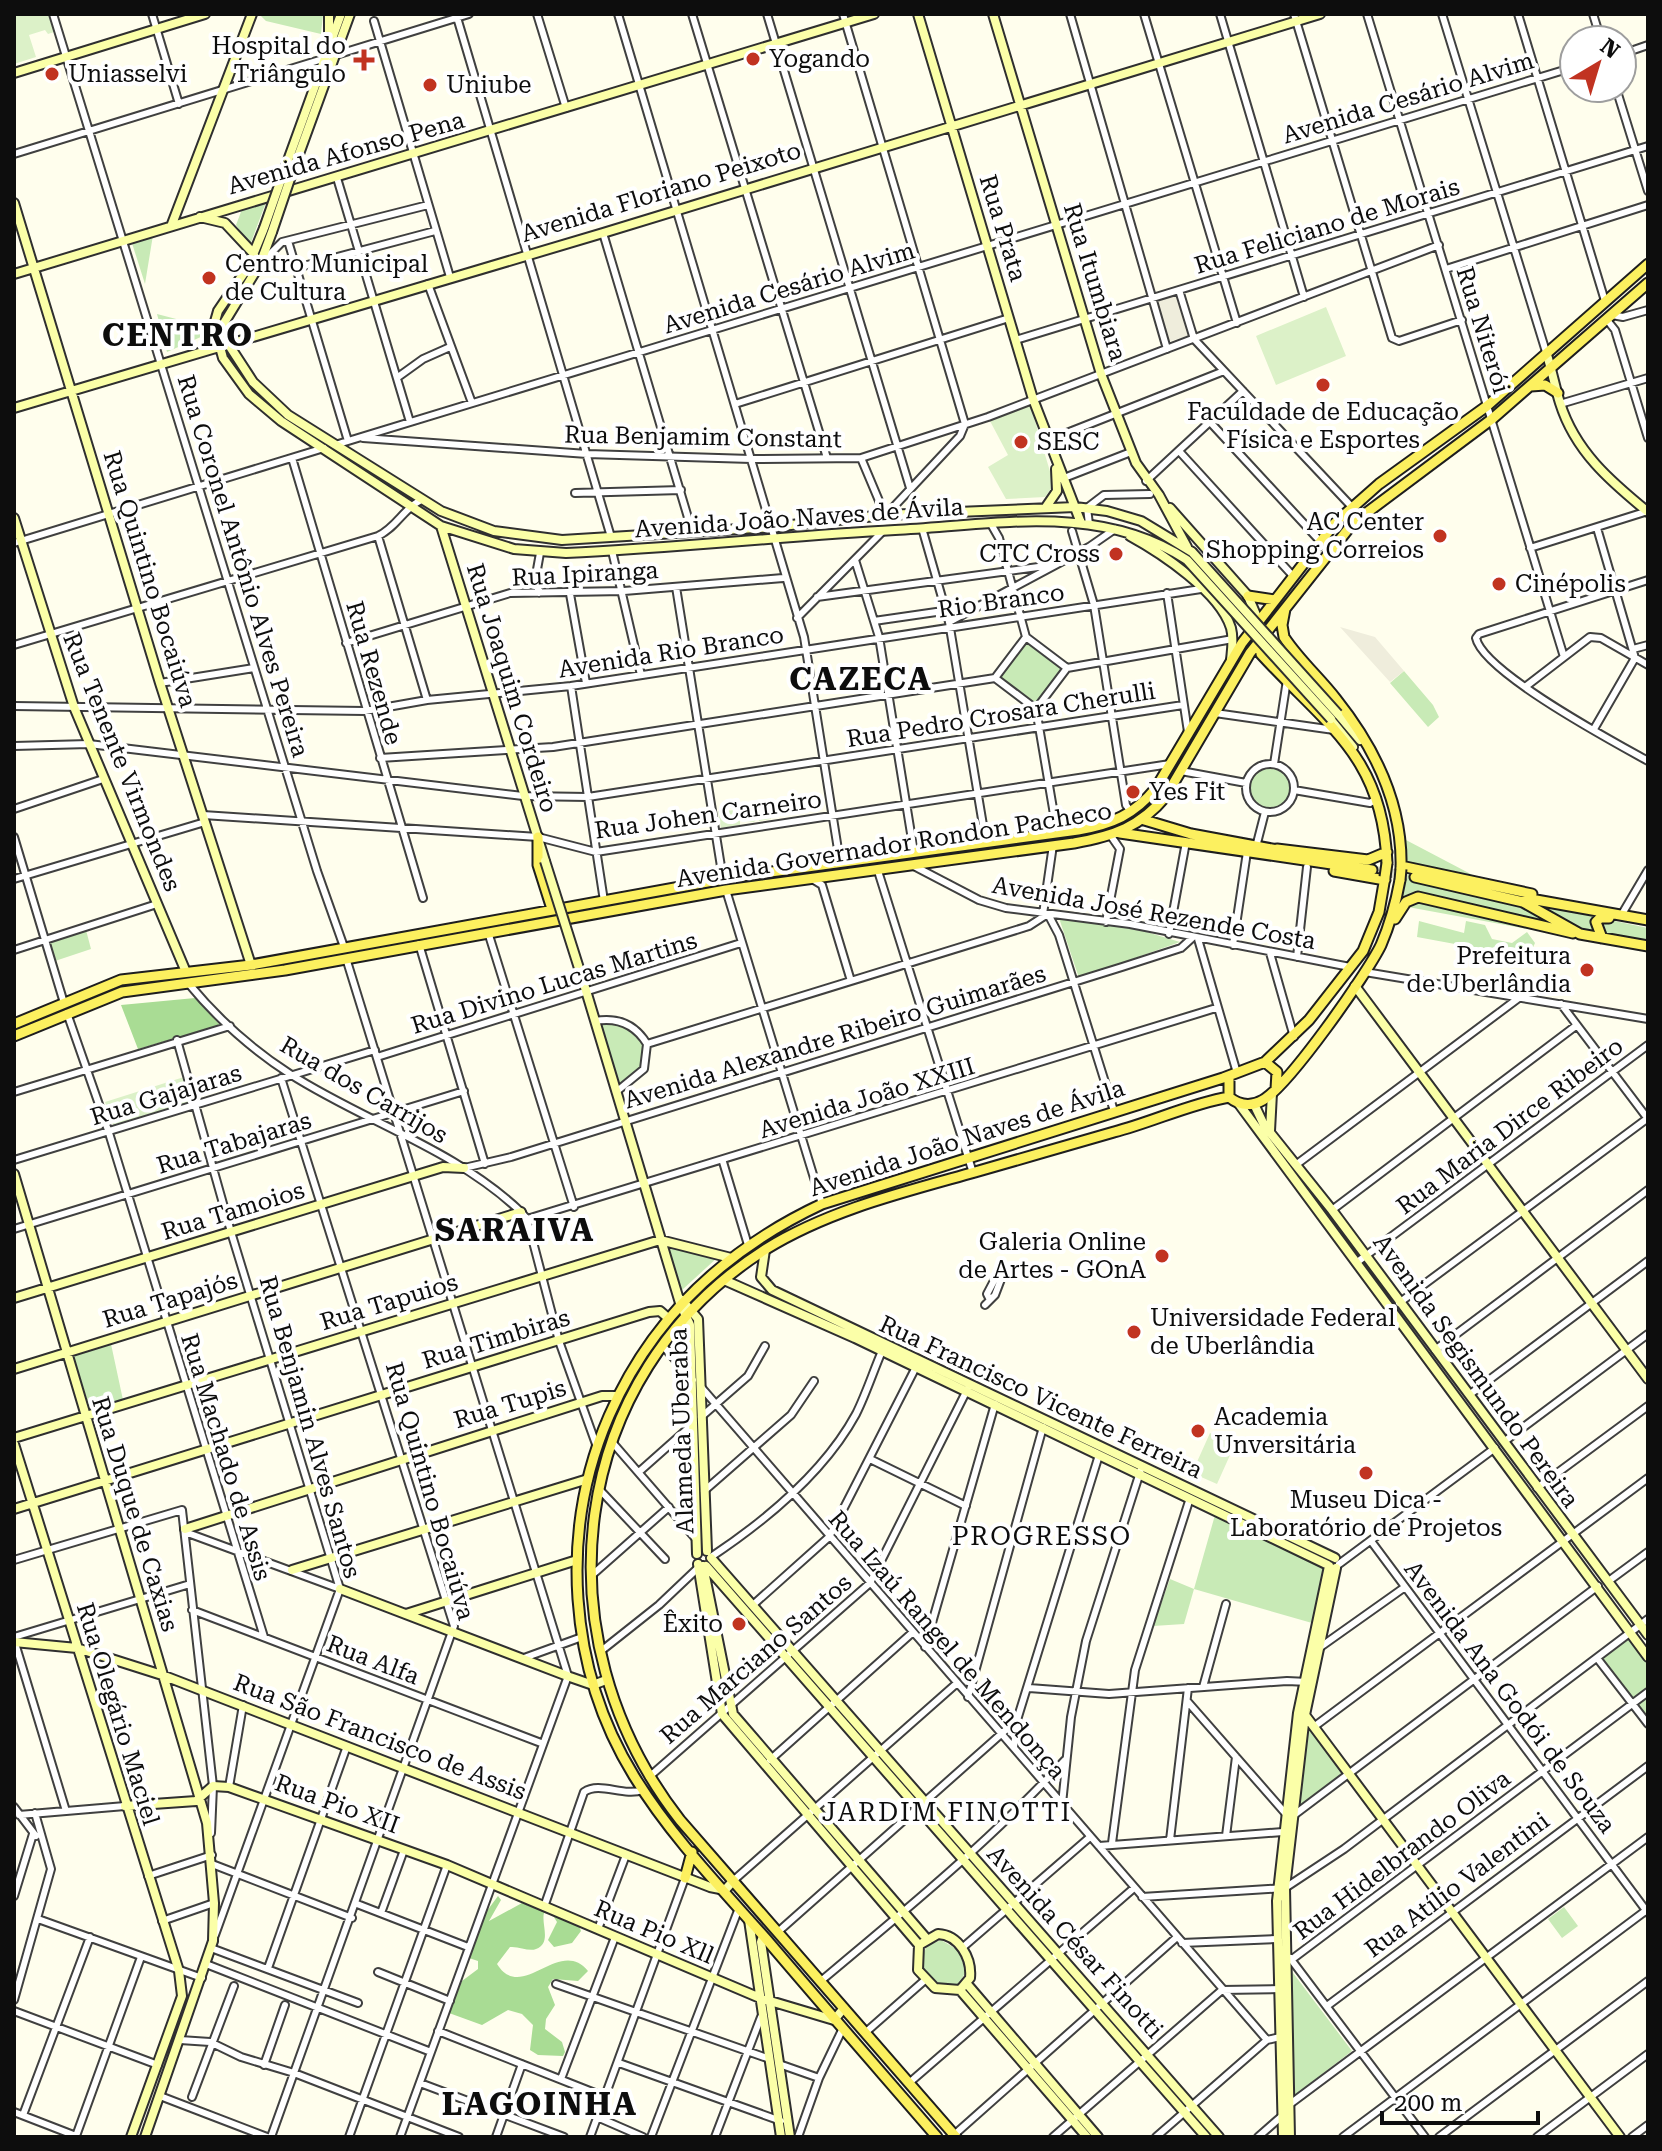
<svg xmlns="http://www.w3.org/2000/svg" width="1662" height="2151" font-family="'Roboto Serif',serif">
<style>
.green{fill:#c8eab6}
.forest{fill:#a9dc94}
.pitch{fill:#dcf1c8}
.plaza{fill:#efeddc}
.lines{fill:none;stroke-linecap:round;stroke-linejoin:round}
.primary-tunnel{stroke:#dbdacb;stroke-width:9;stroke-dasharray:9 4.5;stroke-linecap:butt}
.street-casing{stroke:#404040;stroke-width:10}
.secondary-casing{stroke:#2f2f2f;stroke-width:12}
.primary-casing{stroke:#1e1e1e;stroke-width:13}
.street{stroke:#fff;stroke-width:6}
.secondary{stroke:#fbffa8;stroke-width:8}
.primary{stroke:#fcf05f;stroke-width:9}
.secondary-bridge-casing{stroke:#2f2f2f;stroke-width:12;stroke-linecap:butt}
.primary-bridge-casing{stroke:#1e1e1e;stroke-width:13;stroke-linecap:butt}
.secondary-bridge{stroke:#fbffa8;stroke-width:8}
.primary-bridge{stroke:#fcf05f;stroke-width:9}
.poi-dot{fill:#c13321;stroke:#fff;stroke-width:3}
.labels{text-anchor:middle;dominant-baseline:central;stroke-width:8;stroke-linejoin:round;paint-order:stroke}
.poi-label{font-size:24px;fill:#0d0d0d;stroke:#fff;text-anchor:start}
.street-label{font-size:24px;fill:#0d0d0d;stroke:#fff}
.neighbourhood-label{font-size:26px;letter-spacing:2px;fill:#0d0d0d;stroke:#fff}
.district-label{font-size:32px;font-weight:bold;letter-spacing:2px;fill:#0d0d0d;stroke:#fff}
</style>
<rect width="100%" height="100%" fill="#fffeed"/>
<path class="green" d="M259,14h64l-2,20 -55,-13z
M268,197l-18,48 -14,-20 8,-21z
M153,235l-8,49 -14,-44z
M157,314l46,12v10l-36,16z
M1027,641l37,27 -28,38 -37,-28z
M1404,671l29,34 6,12 -11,10 -38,-44z
M1250 787a21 21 0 1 1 42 0a21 21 0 1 1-42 0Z
M1406,840l118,62 124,26v23l-251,-46z
M1059,918l71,9 50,15 -101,36z
M1419,921l45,12 2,-12 19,4 7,14 20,4 15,-11 8,11 -6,13 3,5 -6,5 -9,-2 -8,-10 -92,-17z
M86,930l5,19 -36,12 -6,-20z
M616,1020l15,8 14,15v24l-27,21 -19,-63z
M668,1247l50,10 -36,33z
M111,1344l12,56 -33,9 -17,-54z
M1215,1515l109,52 -12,56 -118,-34 -10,35 -31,2 17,-47 24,10z
M1632,1634l16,21v66l-49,-65z
M1306,1714l42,58 -54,43z
M1564,1907l14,19 -16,12 -14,-19z
M941,1940l17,10 8,21 -7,13c-20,7 -32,-4 -39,-23l7,-15z
M1290,1969l62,82 -57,44z"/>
<path class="forest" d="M195,998l25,27 -82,24 -17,-44z
M498,1896l3,4 -12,21 33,-18 57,23 2,5 -9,12 -18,4 -6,-7 9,-18 -5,-8 -8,-1c-3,11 8,30 -8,36 -7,3 -17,-3 -26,-2l-13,17c25,40 62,-28 91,7l-10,10 -25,-2 -5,8 7,18 -9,14 -1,10 17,13 3,10 -2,4 -25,-1 -8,-5 3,-25 -11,-11 -14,-4 -26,15 -33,-12 13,-32 16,-12v-8l-9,-3 12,-39z"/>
<path class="pitch" d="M14,14h34l6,18 -6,2 -3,-4 -16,5 7,22 -22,7z
M1326,307l20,49 -70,29 -20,-49z
M1030,404l24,81 -9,12 -39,2 -18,-32 20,-12 -18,-34z
M769,803l2,16 -12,2 -1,-4 -4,5 -14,-2v5l-19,3 -3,-17 20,-1 2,-4 12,-2 5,4v-3z
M184,1077l8,26 -78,24 -9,-25z
M1210,1433l25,11 -18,40 -25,-11z"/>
<path class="plaza" d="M1177,295l14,40 -24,7 -11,-43z
M1340,627l35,10 29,34 -14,11z"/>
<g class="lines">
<path class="primary-tunnel" d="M1372,870l43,7"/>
<defs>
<path id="street" d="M53,14l264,857 27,76
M152,14l27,90
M456,14l155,523
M537,14l29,94
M618,14l186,623 36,225
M692,14l135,444
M767,14l143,474
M843,14l122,410 -5,12 -73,78
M1070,14l97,335
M1144,14l93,309
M1220,14l84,283
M1294,14l98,324 7,3 63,-21
M1367,14l197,643
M1442,14l105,341
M1518,14l87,287
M1593,14l8,26
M374,21l76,256
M1622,54l26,-9
M1616,88l32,103
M14,154l455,-140
M337,178l73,244
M603,233l89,298
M288,241l60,200
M265,259l17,-17 146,-37
M296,268l139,-37
M1446,269l202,-64
M428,284l44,119
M1179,290l15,49 157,167
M1612,315l11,2 25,-7
M1607,320l8,10 33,108
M1016,340l632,-194
M398,377l25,-18 27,-12
M735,404l274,-86
M1560,404l88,-26
M1210,422l110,119
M363,438l224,16 164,5 110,-1 127,-41 451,-172
M1049,440l175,-69
M335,445l1239,-378
M1179,451l114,125
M292,458l131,440
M861,458l24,57
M1064,478l67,-26
M1146,481l97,-90
M575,493l106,-3
M991,524l8,14 27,99
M1089,524l-2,-16 17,-13 46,-1
M922,528l27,94 37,221
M1597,528l38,130
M1072,531l22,74 32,200 5,7
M378,536l49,164
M14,543l310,-95
M1530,548l118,-37
M612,551l29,124
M855,560l24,77 35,215
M1648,580l-169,54 -3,4c7,34 138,104 172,123
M676,587l47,292
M539,593l-3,-18 4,-22
M1167,593l21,139
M570,594l16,89
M817,597l236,-32
M797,618l86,-87
M874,621l83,-12 12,2
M949,622l140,-75 26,-18
M1026,637l41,31 -31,41 -41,-31z
M346,643l164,-50 114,-2 159,-13
M14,645l364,-109c19,-9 25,-27 43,-36
M1633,649l15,-4
M1067,668l166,-29
M160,683l94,-15
M571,686l33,215
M1525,687l65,-50 11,1 47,27
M14,706l351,5 62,-11 144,-14 630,-97
M1036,709l21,123
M1215,713l119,17
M1594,729l41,-71
M14,746l75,-2 434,52 65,1 595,-92
M380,758l173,-11 442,-69
M1246 788a24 24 0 1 1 48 0a24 24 0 1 1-48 0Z
M1274,764l13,-84
M1181,771l65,12
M1294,790l76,13 6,-4
M14,809l89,-30
M203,815l335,22 58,15 574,-88
M14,837l50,166
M1256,847l9,-35
M912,865l67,35 27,8 124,16 220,43
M878,871l95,302
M14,879l191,-57
M812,879l10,6 29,96
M726,890l96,314
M1043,914l10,-69
M1622,914l26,-44
M1049,916l10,19 55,176
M1106,922l14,-73 -9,-13
M488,932l86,275
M1169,934l17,-92
M1198,939l39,134
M419,944l66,220
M1233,945l14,-93
M14,950l143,-46
M1270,953l24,84
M1297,957l10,-90
M346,958l222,718 -168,461
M1365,972l283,47
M189,984c28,34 64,66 101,90 75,48 165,75 231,138l6,7 32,122 38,106
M1561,1004l87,115
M67,1013l42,120 155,504
M595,1021c23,-4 40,3 52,23l-3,25 -28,23
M177,1040l54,192 109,357 -125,346
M647,1044l382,-118 17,-11
M377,1057l364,-114
M14,1092l216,-66
M14,1160l361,-110
M723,1162l25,83
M1297,1164l223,-167
M464,1168l47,-11 611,-190 59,-19 11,-10
M1332,1210l245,-185
M527,1219l689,-211
M14,1229l450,-138
M1356,1263l292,-218
M1399,1303l249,-185
M985,1305l10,-10 8,-21 -6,1 -10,19 2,4
M663,1346l30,34
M1435,1350l213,-160
M701,1387l566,653
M1469,1395l179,-134
M701,1417l47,-41 17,-30
M1505,1441l143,-107
M612,1442l84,97
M870,1459l96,47
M640,1471l53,-47
M1537,1488l111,-82
M599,1489l66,70
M704,1491l87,-76 23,-34
M677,1515l18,-17
M185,1532l155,57
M1371,1541l277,372
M711,1557c54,-36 114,-86 145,-143 10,-20 17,-42 26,-63
M14,1560l168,-50 31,276 -2,47
M1339,1564l156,-116
M591,1576l78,-69
M1610,1580l38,-28
M754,1604l75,-67 87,-170
M192,1610l349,133
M14,1637l176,-53
M15,1643l51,168
M925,1647l70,-243
M1319,1648l86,-61
M601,1651l58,-46 39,-37
M524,1658l58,-21
M1597,1658l51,66
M1203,1687l23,-83
M1029,1688l80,6 178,-13 21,1
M968,1697l75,-270
M1187,1701l99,113 8,1 304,-229
M1315,1726l333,-248
M1014,1747l3,-27 82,-265
M770,1760l143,-128
M649,1777l221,-194 98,-195
M229,1787l14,-82
M1062,1804l9,-87 15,-76 56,-175
M14,1807l22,29
M19,1815l106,-9
M1226,1836l10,-79
M1170,1840l18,-152
M1112,1843l23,-173 55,-172
M1099,1846l184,-14
M212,1864l140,54
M148,1876l64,-21
M734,1880l222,-196
M14,1896l19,-62
M1142,1897l143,-9 59,-39 304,-230
M357,1904l111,43
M544,1907l40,-115c16,-11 39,5 59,-2
M381,1913l23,-63
M38,1919l164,59
M162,1921l52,-18
M598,1929l28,-74
M779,1931l238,-211
M1182,1943l95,-4
M211,1948l147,55
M962,1948l128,-111
M1290,1958l135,179
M1291,1960l357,-268
M206,1964l225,88
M268,1968l79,-222
M378,1972l72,29
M822,1980c83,-69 169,-140 243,-220
M556,1984l211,74
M14,2000l37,-131 -16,-56
M1327,2006l321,-240
M14,2011l144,54
M438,2031l167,66
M866,2032l59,-52
M180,2040l30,2 31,15 53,16 165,64
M619,2063l162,58
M779,2064l40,14
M264,2065l21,-60
M561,2079l54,-142
M420,2083l144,54
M909,2083l225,-195
M160,2096l107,41
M192,2097l42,-111
M1290,2104l358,-267
M14,2112l62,24
M23,2115l67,-178
M597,2117l46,20
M954,2135l223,-198
M76,2136l65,-179
M271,2137l183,-511 -173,-548
M349,2137l98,-272
M496,2137l26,-73
M590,2137l95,-259
M651,2137l88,-229
M715,2137l46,-120
M798,2137l21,-59 24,-50
M1053,2137l169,-147 60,-1
M1156,2137l111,-97 13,-3
M1258,2137l24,-21
M1343,2137l305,-228
M1439,2137l209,-156
M1537,2137l111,-83
M1632,2137l16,-12"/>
<path id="secondary" d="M918,14l115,385 48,124
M993,14l108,360 35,89 23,32 28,52
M329,37v-23
M14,73l191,-59
M283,174l58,-160
M291,176l59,-162
M14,203l146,480 91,282
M200,217l25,6 29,31
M172,224l80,-210
M264,228l-16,39 -30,44 -4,14 9,33 26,36 32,27 160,105 73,23 52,4c110,-5 220,-17 329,-23 97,-5 206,-28 292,30
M272,232l-12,32 -36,59 3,19 26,40 35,33 153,96 53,20 68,9 210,-13 113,-12 190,-8 32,4 34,10 51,31
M14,274l860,-260
M1547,355c5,16 8,32 13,48 15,48 50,78 88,109
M14,408l589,-175 717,-219
M1046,507l11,-16 -1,-22
M1170,508l78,88 11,26
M14,518l60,189 112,265
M441,526l104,335
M1130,536c31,17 90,56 101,92 3,11 1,21 0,32
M1338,714l22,26
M1331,720l22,27
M584,984l96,319 10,22 7,229
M1355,986l293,393
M1239,1104l409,553
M1254,1104l10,21 68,85 316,425
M1270,1131l2,-38
M14,1174l193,649 7,80 -1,38 -68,196
M765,1250l-4,27 11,13 563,268
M724,1280l131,58 473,227
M14,1298l429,-131 21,1
M682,1300l16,19 9,232
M14,1369l507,-157
M14,1438l646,-198 71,18
M14,1444l165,527 3,25 -51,141
M14,1509l635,-197 11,-1 8,7
M185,1529l417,-133h16
M711,1558l508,579
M698,1564l24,150 197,231
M703,1566l30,148 193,224
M706,1566l500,571
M292,1570l296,-91
M340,1589l230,88 23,8 13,-5
M406,1614l171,-54
M14,1642l63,6 85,27 548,212 15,3 9,-10
M1305,1715l315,422
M125,1806l71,-5 17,-15 16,1 218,78 313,133 74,22 10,-12
M749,1920l32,217
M938,1934c21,1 34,24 32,44l-10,12 -25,-2 -17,-18 1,-25z
M763,1936l-2,6 29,195
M967,1984l131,153
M960,1990l127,147
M1283,2137l-6,-236 21,-188 31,-147
M1290,2137l-5,-249 20,-173 31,-147"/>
<path id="primary" d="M1531,386l14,-1 13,8
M1248,596l27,4
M1285,609l-3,16 2,12c15,23 36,41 52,62 39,49 67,106 65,170
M1260,641l1,13c66,72 122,102 126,209
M1141,819l50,15 92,17
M1120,833l252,37
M538,837v28l14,44
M1277,849l91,11 19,-8
M1401,866l131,28
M1334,871l51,9
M1415,877l108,25 57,32 68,12
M1525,898l123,22
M1395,919l11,-17 12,-5 155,36
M1602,938l-6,-16 4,-4h9
M14,1024l107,-44 130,-15 484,-88 343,-47c34,-6 56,-15 78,-42l86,-145 93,-120 44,-39 108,-78 161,-142
M14,1036l108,-44 163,-22 441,-80 348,-47c40,-7 66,-16 92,-47l84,-143 103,-130 139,-104 156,-136
M1265,1062l12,10 -1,17
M1229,1076v21c11,9 22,10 34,3 26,-15 104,-126 118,-155 9,-21 15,-43 19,-65
M685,1878l7,-26
M937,2137c-57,-66 -114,-131 -170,-197 -46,-52 -97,-105 -133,-164 -66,-107 -75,-245 -25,-360 43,-99 117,-167 213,-212l401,-126 42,-16 44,-42 54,-69 16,-39 6,-35
M956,2137l-276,-317c-142,-182 -114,-444 86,-571 63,-39 138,-57 209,-77 46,-13 93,-27 139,-40 39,-10 75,-28 115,-35"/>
</defs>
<use href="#street" class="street-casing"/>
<use href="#secondary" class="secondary-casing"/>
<use href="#primary" class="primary-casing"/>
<use href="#street" class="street"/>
<use href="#secondary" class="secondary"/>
<use href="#primary" class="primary"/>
<defs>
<path id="secondary-bridge" d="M264,228l19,-54
M272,232l19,-56
M1192,552l146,162
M1187,560l144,159
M545,861l39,123"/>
<path id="primary-bridge" d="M1385,877l2,-14
M1400,880l1,-11"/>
</defs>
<use href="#secondary-bridge" class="secondary-bridge-casing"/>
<use href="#primary-bridge" class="primary-bridge-casing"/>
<use href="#secondary-bridge" class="secondary-bridge"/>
<use href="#primary-bridge" class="primary-bridge"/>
</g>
<g class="poi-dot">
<circle cx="753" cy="59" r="8"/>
<path d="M360 48h8v8h8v8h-8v8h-8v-8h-8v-8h8z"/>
<circle cx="52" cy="74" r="8"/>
<circle cx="430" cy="85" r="8"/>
<circle cx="209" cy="278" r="8"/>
<circle cx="1323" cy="385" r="8"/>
<circle cx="1021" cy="442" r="8"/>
<circle cx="1440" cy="536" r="8"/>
<circle cx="1116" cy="554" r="8"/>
<circle cx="1499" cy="584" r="8"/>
<circle cx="1133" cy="792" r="8"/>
<circle cx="1587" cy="970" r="8"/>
<circle cx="1162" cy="1256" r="8"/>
<circle cx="1134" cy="1332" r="8"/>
<circle cx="1198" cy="1431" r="8"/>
<circle cx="1366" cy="1473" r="8"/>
<circle cx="739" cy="1624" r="8"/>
</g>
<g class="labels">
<g class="poi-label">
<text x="346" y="46" text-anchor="end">Hospital do<tspan x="346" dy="28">Triângulo</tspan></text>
<text x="769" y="59">Yogando</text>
<text x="68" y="74">Uniasselvi</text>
<text x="446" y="85">Uniube</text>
<text x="225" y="264">Centro Municipal<tspan x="225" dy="28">de Cultura</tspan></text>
<text x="1323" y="412" text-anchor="middle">Faculdade de Educação<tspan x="1323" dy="28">Física e Esportes</tspan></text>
<text x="1037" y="442">SESC</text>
<text x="1424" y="522" text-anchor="end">AC Center<tspan x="1424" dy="28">Shopping Correios</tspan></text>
<text x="1100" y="554" text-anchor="end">CTC Cross</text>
<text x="1515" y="584">Cinépolis</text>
<text x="1149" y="792">Yes Fit</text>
<text x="1571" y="956" text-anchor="end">Prefeitura<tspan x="1571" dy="28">de Uberlândia</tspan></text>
<text x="1146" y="1242" text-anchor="end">Galeria Online<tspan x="1146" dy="28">de Artes - GOnA</tspan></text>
<text x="1150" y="1318">Universidade Federal<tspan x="1150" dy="28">de Uberlândia</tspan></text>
<text x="1214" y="1417">Academia<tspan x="1214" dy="28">Unversitária</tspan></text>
<text x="1366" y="1500" text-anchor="middle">Museu Dica -<tspan x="1366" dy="28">Laboratório de Projetos</tspan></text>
<text x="723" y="1624" text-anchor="end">Êxito</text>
</g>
<g class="street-label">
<text transform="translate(1408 98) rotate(-17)">Avenida Cesário Alvim</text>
<text transform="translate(346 153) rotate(-16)">Avenida Afonso Pena</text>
<text transform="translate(661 192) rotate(-17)">Avenida Floriano Peixoto</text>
<text transform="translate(1327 226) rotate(-17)">Rua Feliciano de Morais</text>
<text transform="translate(1003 228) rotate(73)">Rua Prata</text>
<text transform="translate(1095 282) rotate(73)">Rua Itumbiara</text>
<text transform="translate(789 288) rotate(-17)">Avenida Cesário Alvim</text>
<text transform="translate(1483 330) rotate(73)">Rua Niterói</text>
<text transform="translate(703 437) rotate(1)">Rua Benjamim Constant</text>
<text transform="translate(799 518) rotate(-4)">Avenida João Naves de Ávila</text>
<text transform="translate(243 566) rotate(73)">Rua Coronel Antônio Alves Pereira</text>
<text transform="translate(585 574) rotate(-3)">Rua Ipiranga</text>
<text transform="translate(150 579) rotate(73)">Rua Quintino Bocaiúva</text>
<text transform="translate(1001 601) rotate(-8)">Rio Branco</text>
<text transform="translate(671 652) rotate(-9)">Avenida Rio Branco</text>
<text transform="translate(374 673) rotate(74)">Rua Rezende</text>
<text transform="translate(512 688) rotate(73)">Rua Joaquim Cordeiro</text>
<text transform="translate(1001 715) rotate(-9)">Rua Pedro Crosara Cherulli</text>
<text transform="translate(122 762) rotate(68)">Rua Tenente Virmondes</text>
<text transform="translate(708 815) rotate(-8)">Rua Johen Carneiro</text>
<text transform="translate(894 845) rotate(-9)">Avenida Governador Rondon Pacheco</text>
<text transform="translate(1154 913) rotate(10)">Avenida José Rezende Costa</text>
<text transform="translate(554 983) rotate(-17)">Rua Divino Lucas Martins</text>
<text transform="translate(835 1037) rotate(-17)">Avenida Alexandre Ribeiro Guimarães</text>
<text transform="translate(364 1090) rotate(30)">Rua dos Carrijos</text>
<text transform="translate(166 1095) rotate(-17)">Rua Gajajaras</text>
<text transform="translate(867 1098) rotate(-17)">Avenida João XXIII</text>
<text transform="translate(1510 1126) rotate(-37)">Rua Maria Dirce Ribeiro</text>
<text transform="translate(967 1138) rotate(-18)">Avenida João Naves de Ávila</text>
<text transform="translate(234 1143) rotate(-17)">Rua Tabajaras</text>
<text transform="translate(233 1211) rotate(-17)">Rua Tamoios</text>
<text transform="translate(170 1300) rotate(-17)">Rua Tapajós</text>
<text transform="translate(389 1302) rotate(-17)">Rua Tapuios</text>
<text transform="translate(496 1339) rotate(-17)">Rua Timbiras</text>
<text transform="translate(1476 1371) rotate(54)">Avenida Segismundo Pereira</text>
<text transform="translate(1041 1397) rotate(25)">Rua Francisco Vicente Ferreira</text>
<text transform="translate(510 1404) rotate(-17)">Rua Tupis</text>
<text transform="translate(310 1427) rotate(74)">Rua Benjamin Alves Santos</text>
<text transform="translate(682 1431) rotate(-92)">Alameda Uberaba</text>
<text transform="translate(226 1457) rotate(73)">Rua Machado de Assis</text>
<text transform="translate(430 1491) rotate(74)">Rua Quintino Bocaiúva</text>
<text transform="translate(135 1514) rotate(73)">Rua Duque de Caxias</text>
<text transform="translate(947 1645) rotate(49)">Rua Izaú Rangel de Mendonça</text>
<text transform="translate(756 1659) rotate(-41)">Rua Marciano Santos</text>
<text transform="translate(373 1660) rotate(21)">Rua Alfa</text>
<text transform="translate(1510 1697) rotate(53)">Avenida Ana Godói de Souza</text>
<text transform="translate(118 1714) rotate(73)">Rua Olegário Maciel</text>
<text transform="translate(380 1737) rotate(21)">Rua São Francisco de Assis</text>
<text transform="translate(337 1804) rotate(20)">Rua Pio XII</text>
<text transform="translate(1402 1855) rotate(-37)">Rua Hidelbrando Oliva</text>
<text transform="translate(1457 1885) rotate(-37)">Rua Atílio Valentini</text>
<text transform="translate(654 1932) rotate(23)">Rua Pio Xll</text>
<text transform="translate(1075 1942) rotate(48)">Avenida César Finotti</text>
</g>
<g class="neighbourhood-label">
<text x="1042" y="1536">PROGRESSO</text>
<text x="947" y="1812">JARDIM FINOTTI</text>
</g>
<g class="district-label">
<text x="178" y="335">CENTRO</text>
<text x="861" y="679">CAZECA</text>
<text x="515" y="1230">SARAIVA</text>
<text x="540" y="2104">LAGOINHA</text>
</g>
</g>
<rect width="1662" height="2151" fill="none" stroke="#0d0d0d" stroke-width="32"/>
<g transform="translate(1598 64) rotate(38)"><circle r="38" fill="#ffffff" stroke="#9e9e9e" stroke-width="2"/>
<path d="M0-6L14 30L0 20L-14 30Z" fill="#c13321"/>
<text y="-12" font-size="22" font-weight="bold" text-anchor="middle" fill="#0d0d0d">N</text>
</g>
<path d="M1382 2111v12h156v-12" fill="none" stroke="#0d0d0d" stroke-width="4"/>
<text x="1394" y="2111" font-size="24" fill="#0d0d0d" stroke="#ffffff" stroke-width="6" paint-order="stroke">200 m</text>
</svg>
